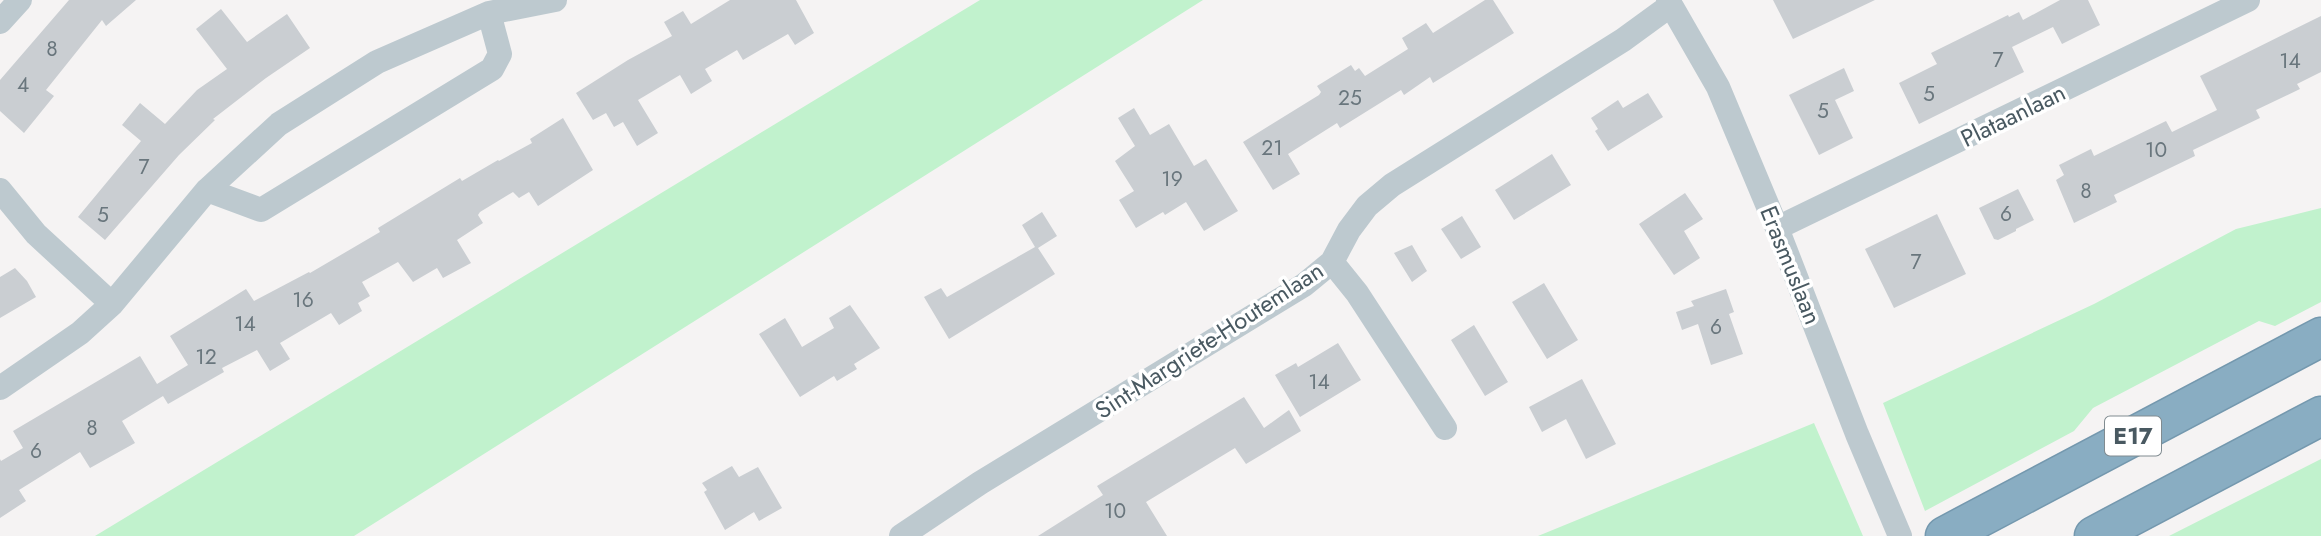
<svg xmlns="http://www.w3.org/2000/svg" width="2321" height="536" font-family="Jost,sans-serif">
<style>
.green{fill:#c1f2cd}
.building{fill:#caced2}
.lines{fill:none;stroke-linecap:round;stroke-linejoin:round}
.motorway-casing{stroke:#7498ae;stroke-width:41}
.minor{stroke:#bdc9cf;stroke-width:24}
.motorway{stroke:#89adc2;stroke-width:38}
.labels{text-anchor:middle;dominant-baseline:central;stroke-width:7;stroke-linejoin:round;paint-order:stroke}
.number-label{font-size:21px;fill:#69767d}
.shield{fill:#fff;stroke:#808b90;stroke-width:2}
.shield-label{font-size:23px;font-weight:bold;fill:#495961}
.street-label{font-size:24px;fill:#495961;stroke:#fff}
</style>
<rect width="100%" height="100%" fill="#f5f3f3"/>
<path class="green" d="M980,0h223l-849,536h-259z
M2321,208v94l-46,24 -16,-5 -166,87 -19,23 -149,80 -42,-108 211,-99 142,-75z
M1814,423l49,113h-325z
M2321,459v77h-152z"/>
<path class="building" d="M69,0h67l-30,26 -4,-6 -56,70 8,6 -30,37 -24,-22v-31z
M730,0h66l18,33 -19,12 -7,-11 -45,26 -6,-10 -32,19 7,12 -21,13 -11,-19 -42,25 20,33 -21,13 -14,-24 -9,5 -8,-14 -13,7 -17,-27 52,-33 44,-24 -8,-14 19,-11 8,13z
M1485,0h8l21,33 -81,50 -3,-6 -26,18 -3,-5 -61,38 -3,-5 -49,31 12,20 -27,16 -30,-48 76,-47 2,-3 -4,-6 34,-21 4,6 4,-3 6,8 43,-27 -6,-11 24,-15 7,10z
M1773,0h102l-82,39z
M2060,0h28l12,25 -38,19 -9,-17 -41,20 12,25 -105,52 -20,-41 38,-19 -6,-11 77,-38 1,2 10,-5 4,8z
M221,9l26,33 40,-28 23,34 -44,30 -53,41 2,1 -36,35 -74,85 -27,-23 63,-76 -19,-16 18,-22 25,21 32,-34 30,-21 -31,-40z
M2321,16v56l-24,12 3,5 -44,21 4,8 -67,32 2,6 -81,39 3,7 -43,21 -18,-43 8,-5 -5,-10 32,-16 3,7 72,-35 6,11 45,-22 -17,-34z
M1844,68l10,23 -19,9 18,38 -34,17 -30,-60z
M1648,93l15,24 -55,34 -13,-20 3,-2 -7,-11 27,-18 5,8z
M1134,108l16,27 19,-11 25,42 12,-7 32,52 -34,20 -18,-29 -21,13 -2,-3 -27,16 -17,-28 15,-9 -19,-30 20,-15 -17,-28z
M563,118l30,52 -55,36 -9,-14 -10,6 -6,-6 -33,20 -2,3 5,8 -26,17 14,23 -28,15 -6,-10 -24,14 -15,-20 -36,20 8,14 -12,7 4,8 -23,14 -8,-12 -51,30 10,16 -20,12 -13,-21 -35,18 2,4 -56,32 -5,-8 -41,25 13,22 -45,25 -10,-16 -61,38 7,11 -26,17v-59l1,2 22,-13 -10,-17 127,-75 17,28 31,-19 -18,-29 76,-47 8,12 55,-29 1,1 70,-41 -2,-4 82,-50 2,3 36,-21 1,1 33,-18 -2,-4z
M1552,154l19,31 -57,35 -19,-30z
M2018,189l16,31 -18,9v2l-18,9 -4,-1 -15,-31z
M1685,193l18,26 -19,12 16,27 -26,17 -35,-51z
M1042,212l15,24 -19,12 17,26 -106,65 -25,-42 17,-9 6,9 88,-50 -13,-22z
M1937,214l29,60 -72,34 -29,-59z
M1462,216l19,31 -20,12 -20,-30z
M1412,245l15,26 -15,11 -18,-29z
M15,268l12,13 9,16 -36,21v-41z
M1544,283l34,57 -31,19 -35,-57z
M1726,289l8,23 -5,2 14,40 -32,11 -13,-41 -16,6 -6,-18 18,-6 -3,-5z
M850,305l30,43 -26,16 3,5 -20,12 -3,-5 -34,21 -41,-63 26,-16 17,29 32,-19 -5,-10z
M1474,325l34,57 -23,14 -34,-56z
M1338,343l23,37 -61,37 -25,-42 21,-12 2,4z
M1582,379l34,65 -30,15 -20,-40 -24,13 -13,-25z
M1244,397l20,31 25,-18 12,21 -55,33 -11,-16 -89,54 21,34h-129l65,-41 -6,-9z
M732,466l7,11 19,-10 24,41 -23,13 -5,-9 -29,18 -21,-38 3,-2 -5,-7z"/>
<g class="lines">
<defs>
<path id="motorway" d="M1945,536l376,-199
M2094,536l227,-120"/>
</defs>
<use href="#motorway" class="motorway-casing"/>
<path class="minor" d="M1668,0l50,87 59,141 80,206 43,102
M0,22l20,-22
M0,190l36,44 76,70
M207,190l54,20 231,-141 8,-15 -11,-41
M1777,228l471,-228
M1332,262l25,31 88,135
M0,388l80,-55 32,-29 95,-114 72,-66 98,-62 112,-49 66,-13
M901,536l79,-53 324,-198 28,-23 17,-32 18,-24 25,-21 231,-145 48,-35"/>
<use href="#motorway" class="motorway"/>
</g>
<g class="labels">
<g class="number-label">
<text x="52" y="49">8</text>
<text x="1998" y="60">7</text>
<text x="2290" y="61">14</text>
<text x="23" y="85">4</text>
<text x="1929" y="94">5</text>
<text x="1350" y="98">25</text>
<text x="1823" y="111">5</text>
<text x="1272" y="148">21</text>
<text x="2156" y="150">10</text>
<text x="144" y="167">7</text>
<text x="1172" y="179">19</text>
<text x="2086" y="191">8</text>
<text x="2006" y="214">6</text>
<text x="103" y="215">5</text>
<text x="1916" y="262">7</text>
<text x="303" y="300">16</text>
<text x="245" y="324">14</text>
<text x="1716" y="327">6</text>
<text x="206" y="357">12</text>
<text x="1319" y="382">14</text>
<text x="92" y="428">8</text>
<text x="36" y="451">6</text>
<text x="1115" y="511">10</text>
</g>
<rect class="shield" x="2105" y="416.5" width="56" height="39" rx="5"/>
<g class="shield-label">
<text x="2133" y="436">E17</text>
</g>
<g class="street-label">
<text transform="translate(2013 115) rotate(-26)">Plataanlaan</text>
<text transform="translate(1791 265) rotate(68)">Erasmuslaan</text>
<text transform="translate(1209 340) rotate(-33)">Sint-Margriete-Houtemlaan</text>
</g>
</g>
</svg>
